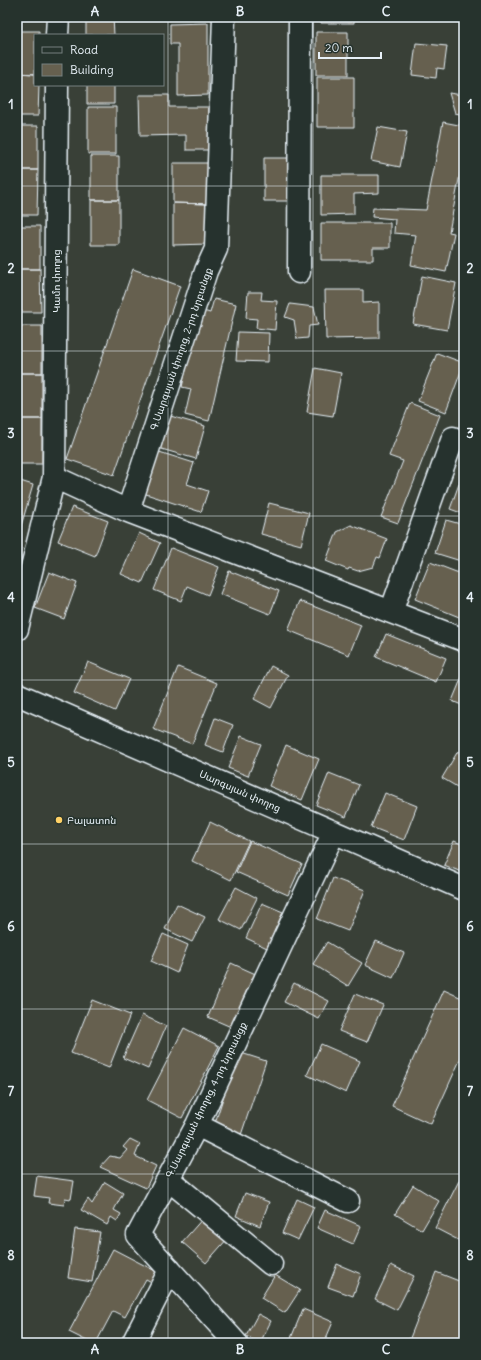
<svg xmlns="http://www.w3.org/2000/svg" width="481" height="1360" font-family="Delius,'Noto Sans Armenian',sans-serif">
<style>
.building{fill:#66604f;stroke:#e8f1f8}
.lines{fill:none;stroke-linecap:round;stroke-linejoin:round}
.minor-casing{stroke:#e8f1f8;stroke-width:25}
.minor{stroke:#26332d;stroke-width:22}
.grid{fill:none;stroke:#e8f1f8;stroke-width:1;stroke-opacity:0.55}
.poi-dot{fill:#ffd166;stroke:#26332d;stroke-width:1.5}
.labels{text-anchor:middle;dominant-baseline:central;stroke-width:3;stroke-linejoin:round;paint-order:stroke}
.street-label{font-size:10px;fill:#e8f1f8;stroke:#26332d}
.poi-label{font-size:10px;fill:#e8f1f8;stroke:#26332d;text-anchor:start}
.neatline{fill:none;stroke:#e8f1f8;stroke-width:1.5}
.grid-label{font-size:13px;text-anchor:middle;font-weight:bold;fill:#e8f1f8}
</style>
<rect width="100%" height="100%" fill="#394037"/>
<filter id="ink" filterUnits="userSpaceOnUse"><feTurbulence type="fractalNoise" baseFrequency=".025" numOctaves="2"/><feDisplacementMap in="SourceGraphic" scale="8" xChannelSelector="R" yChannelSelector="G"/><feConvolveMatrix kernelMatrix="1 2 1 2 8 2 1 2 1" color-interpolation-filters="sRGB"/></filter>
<g filter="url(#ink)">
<path class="building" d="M86,17h27l1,18h-28z
M321,17h33v6h-33z
M208,23v72l-30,1v-52h-8v-20z
M17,31h22v4h-4v39l-18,-1z
M316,32h32v43h-32z
M416,43l31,3 -3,23 -7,-1 -1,10 -24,-3z
M17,73l18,1v11h4l-1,31h-21z
M317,77h37v50h-37z
M87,85h27v19h-27z
M463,87h1v28l-9,-2 -6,-20 13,2z
M139,95h30v12h40v43h-23v-15l-46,1z
M88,107h28v47h-28z
M443,122l21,4v27l-15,79 5,1 -8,39 -35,-7 5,-30 -22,-2 1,-14 -23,-2 1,-9 53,2z
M17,126h21v44h-21z
M378,127l29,5 -7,35 -29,-6z
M91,156h28v44h-28z
M264,158h27v43h-27z
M173,163h36v41l-36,-1z
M17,170h21l-1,45h-20z
M321,175h58v18l-25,1v20l-33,1z
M91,200h28v45h-28z
M173,203l36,1v40l-36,1z
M321,223h69v25h-17v12h-52z
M17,226h23v43h-23z
M17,269h23l1,43h-24z
M133,269l47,17 -66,189 -47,-16z
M422,276l34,7 -9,47 -34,-6z
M325,290h38v13l16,-1v36l-53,1z
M248,292h14l-1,8 16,1 -2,29 -19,-2 1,-9 -11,-1z
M214,299l22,5 -27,117 -24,-6 6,-26 -9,-2 18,-77 10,3z
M290,304l24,3 4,18 -9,1 -1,12 -11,1 -3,-19 -9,-3z
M17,326h25v47h-25z
M238,332l31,1 -1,29 -32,-1z
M437,353l27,10 -18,49 -28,-11z
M315,368l26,5 -8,43 -26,-4z
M17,373h25v46h-25z
M410,403l30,12 -42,108 -17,-6 22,-56 -14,-5z
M167,415l38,11 -9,33 -38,-11z
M17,419h25v45h-25z
M153,450l41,13 -7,21 21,7 -7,21 -61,-20z
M464,470v44l-14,-5z
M17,480l16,5 -14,48 -2,-1z
M269,503l40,10 -8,32 -40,-11z
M72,507l36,14 -13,35 -37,-15z
M446,520l18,5v37l-29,-9z
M351,525l36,14 -7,19 -3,-1 -4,10 -15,4 -9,-3 -1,2 -22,-9 11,-29z
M139,533l21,10 -18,40 -21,-9z
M171,548l48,19 -11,28 -21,-9 -6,15 -27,-11z
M430,562l34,13v44l-49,-20z
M229,571l50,20 -9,23 -50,-20z
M49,572l28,11 -13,36 -29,-11z
M300,601l61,24 -12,30 -61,-25z
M386,634l60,24 -10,24 -60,-25z
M88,662l41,17 -14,32 -41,-18z
M271,666l17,9 -17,33 -17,-9z
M178,667l39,16 -25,61 -39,-15z
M464,672v34l-12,-5z
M215,718l18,7 -10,27 -18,-7z
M241,736l20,8 -13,32 -20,-8z
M286,745l33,14 -17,41 -33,-14z
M458,751l6,3v37l-22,-13z
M329,773l30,12 -13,32 -30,-12z
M385,793l32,13 -13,34 -33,-13z
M210,822l39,19 -18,39 -39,-19z
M250,841l52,23 -14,31 -52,-23z
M454,841l10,4v28l-20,-8z
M333,878l32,12 -17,41 -31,-12z
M236,887l21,11 -16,32 -22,-11z
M262,903l21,9 -16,36 -21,-10z
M177,904l28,13 -13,25 -27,-13z
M163,934l25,11 -11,28 -26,-12z
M376,941l28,12 -11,25 -28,-13z
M327,942l35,21 -14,23 -35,-22z
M231,963l29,13 -7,16 -6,-2 -16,37 -23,-10z
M294,983l35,18 -10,18 -35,-17z
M444,990l20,9v52l-33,73 -39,-18z
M355,994l28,11 -16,37 -28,-11z
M92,1000l38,15 -21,53 -38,-15z
M142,1015l24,11 -18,43 -25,-11z
M184,1028l35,18 -37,72 -35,-18z
M321,1044l39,17 -14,32 -39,-18z
M238,1052l28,9 -25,74 -27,-9z
M130,1139l10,5 -5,12 21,10 -10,22 -46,-21 10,-11 10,2 7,-8 -4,-3z
M464,1171v67l-2,4 -27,-14z
M37,1176l37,5 -3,18 -6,-1 -1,7 -16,-2 1,-5 -15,-2z
M105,1182l18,11 -9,17 7,4 -4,7 -6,-4 -4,8 -26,-15 7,-11 4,5z
M413,1185l26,16 -17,29 -27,-16z
M245,1193l24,9 -9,24 -24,-10z
M297,1199l17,8 -16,33 -16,-7z
M325,1210l36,16 -8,18 -36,-16z
M204,1217l24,21 -22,25 -24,-21z
M75,1229l25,3 -8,50 -24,-4z
M113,1249l52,27 -6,10 -13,-7 -21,38 -12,-6 -17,32h-5l-22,-11z
M337,1264l24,10 -8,22 -25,-9z
M391,1265l23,11 -17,34 -22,-11z
M436,1272l28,11v60h-56z
M275,1275l25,15 -15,23 -24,-15z
M303,1309l30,13 -9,21h-35z
M258,1314l13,7 -11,22 -14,-7z"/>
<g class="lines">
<defs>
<path id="minor" d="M57,35l1,-18
M299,272l1,-255
M54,477l74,34 336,129
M128,511l78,-240 10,-22 8,-232
M391,612l62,-174
M17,629l37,-152 3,-392
M17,694l447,195
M197,1125l151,76
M168,1179l103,85
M133,1343l37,-73
M236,1343l-98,-108 59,-110 137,-293"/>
</defs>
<use href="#minor" class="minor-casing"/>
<use href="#minor" class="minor"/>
</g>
</g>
<path class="grid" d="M168,17v1326M313,17v1326M17,186h447M17,351h447M17,516h447M17,680h447M17,844h447M17,1009h447M17,1174h447"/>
<circle class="poi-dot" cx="59" cy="820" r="4"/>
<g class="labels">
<g class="street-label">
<text transform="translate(56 281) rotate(-90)">Կամո փողոց</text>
<text transform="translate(181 349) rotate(-71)">Գ.Սարգսյան փողոց, 2-րդ նրբանցք</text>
<text transform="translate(240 791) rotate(24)">Սարգսյան փողոց</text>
<text transform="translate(206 1100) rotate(-64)">Գ.Սարգսյան փողոց, 4-րդ նրբանցք</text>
</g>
<g class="poi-label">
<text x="67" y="820">Բալատոն</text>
</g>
</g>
<rect width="481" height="1360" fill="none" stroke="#26332d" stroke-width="44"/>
<rect x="34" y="34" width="130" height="52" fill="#26332d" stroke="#747f7e"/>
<rect x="42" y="47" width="20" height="6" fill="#26332d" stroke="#747f7e"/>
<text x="70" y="54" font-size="12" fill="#e8f1f8">Road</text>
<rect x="42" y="64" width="20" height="12" fill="#66604f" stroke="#747f7e"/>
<text x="70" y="74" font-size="12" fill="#e8f1f8">Building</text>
<path d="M319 52v6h62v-6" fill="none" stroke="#e8f1f8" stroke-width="2"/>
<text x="325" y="52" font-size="12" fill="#e8f1f8" stroke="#26332d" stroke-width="3" paint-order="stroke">20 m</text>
<rect x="22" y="22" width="437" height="1316" class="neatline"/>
<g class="grid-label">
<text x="95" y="16">A</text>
<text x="240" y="16">B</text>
<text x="386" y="16">C</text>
<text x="11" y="109">1</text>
<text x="470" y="109">1</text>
<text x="11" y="273">2</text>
<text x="470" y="273">2</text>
<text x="11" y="438">3</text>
<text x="470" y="438">3</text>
<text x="11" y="602">4</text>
<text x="470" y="602">4</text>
<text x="11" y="767">5</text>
<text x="470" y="767">5</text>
<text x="11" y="931">6</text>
<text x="470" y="931">6</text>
<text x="11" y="1096">7</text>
<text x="470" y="1096">7</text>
<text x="11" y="1260">8</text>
<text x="470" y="1260">8</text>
<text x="95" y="1354">A</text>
<text x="240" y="1354">B</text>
<text x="386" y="1354">C</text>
</g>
</svg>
